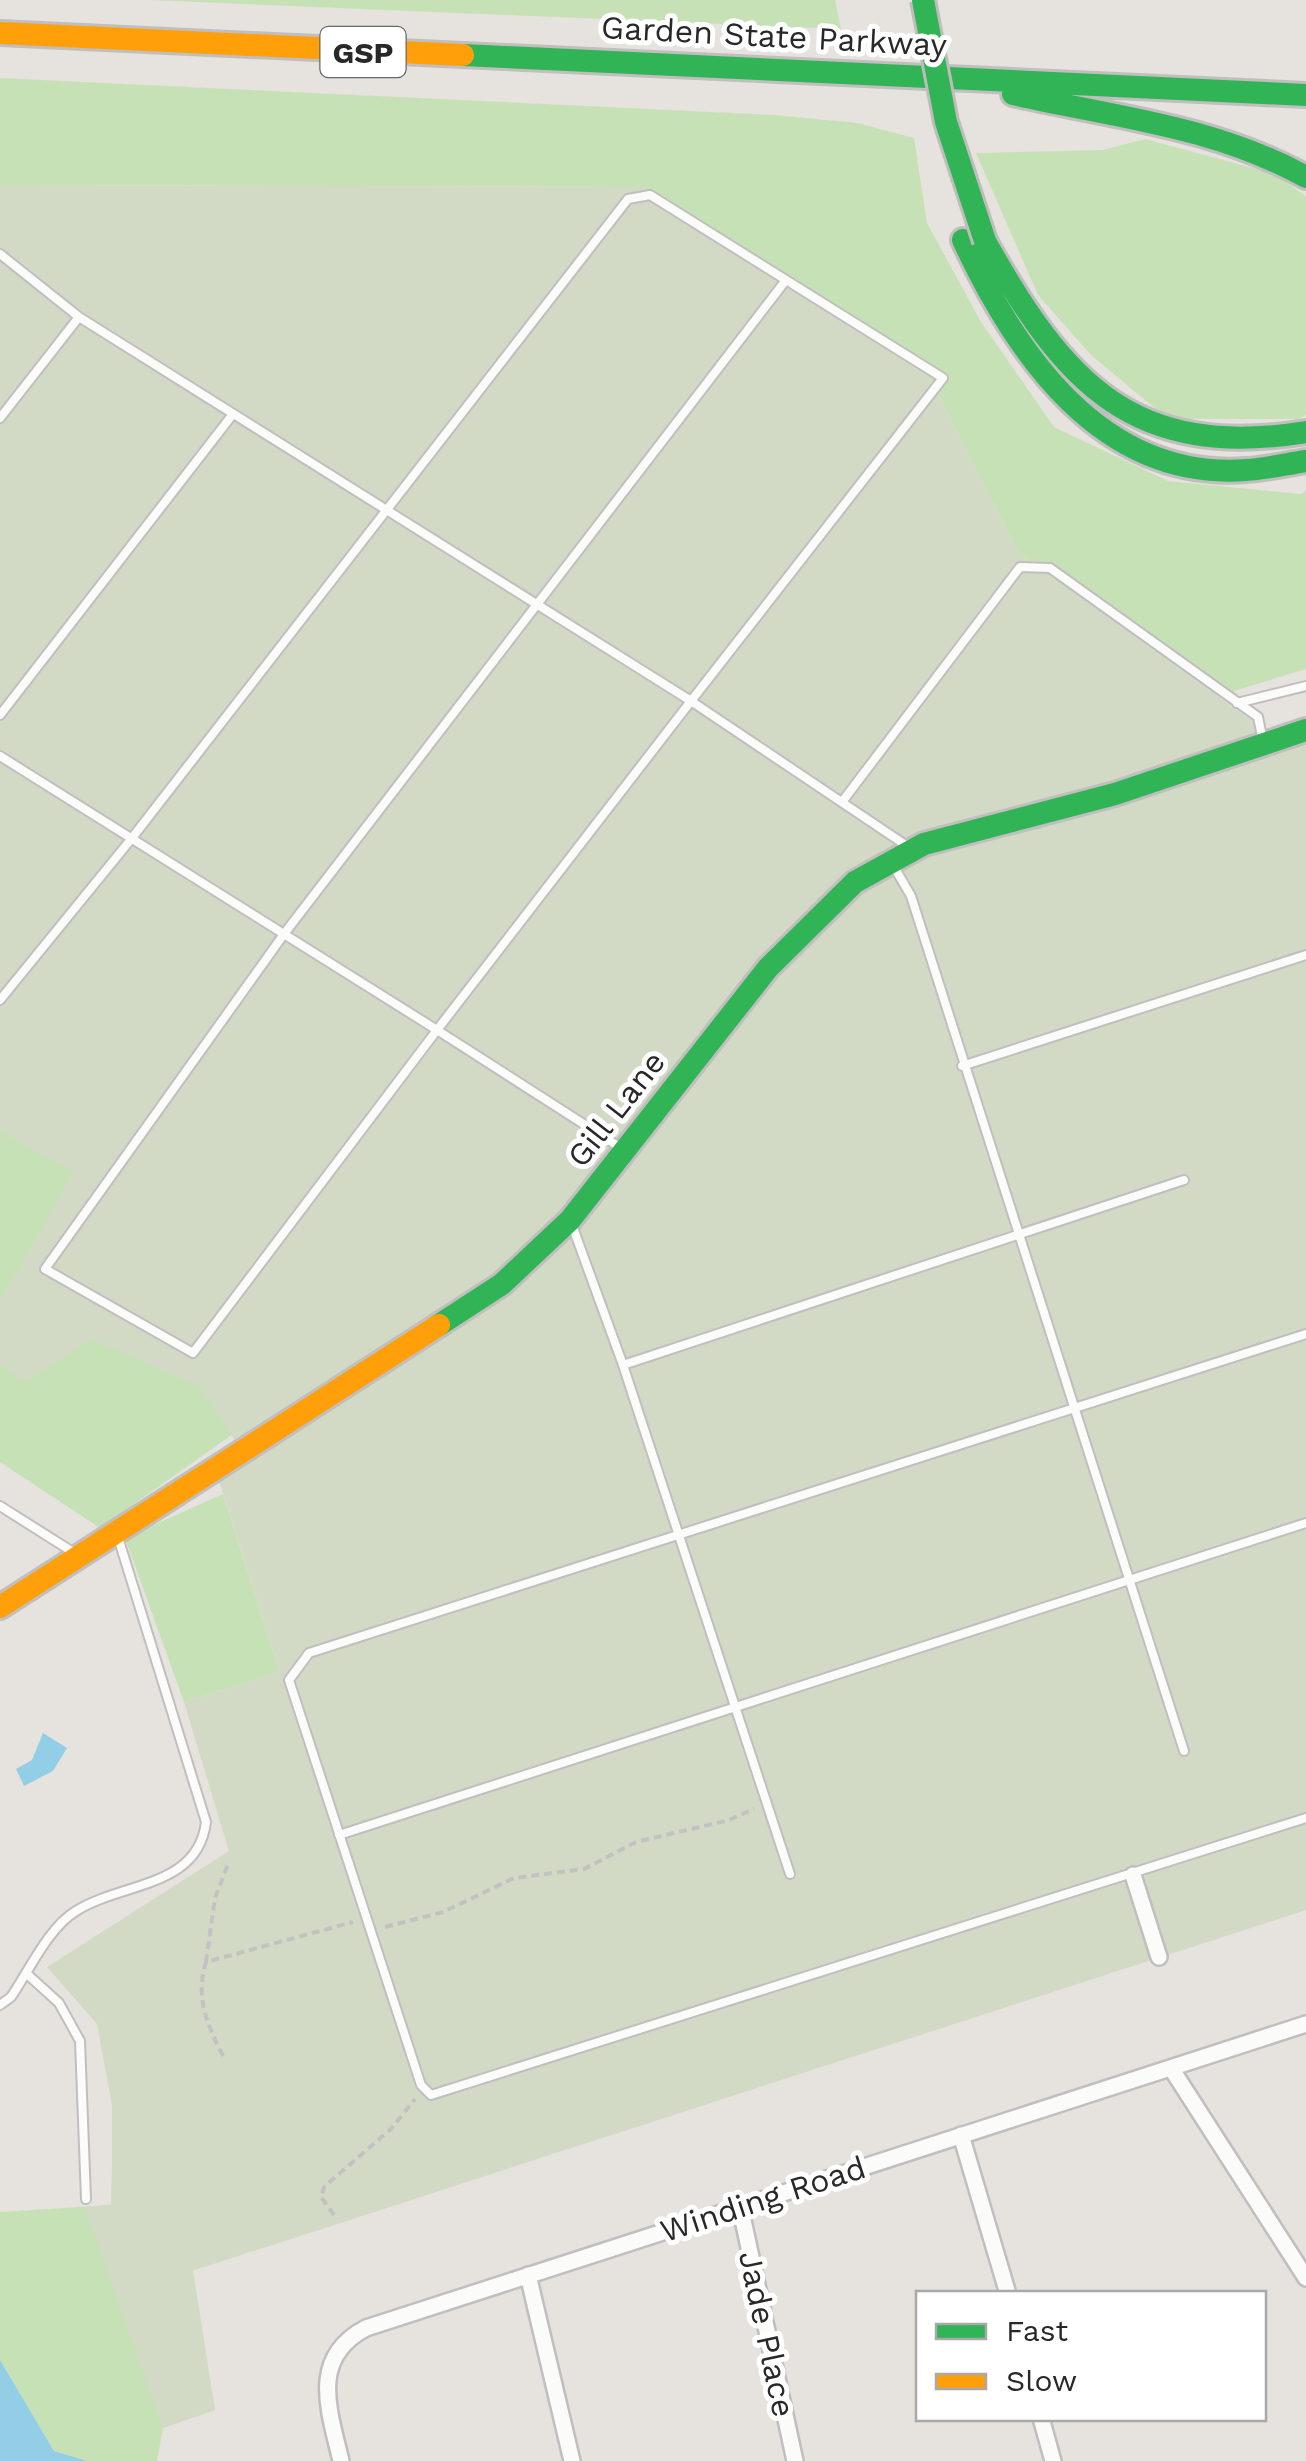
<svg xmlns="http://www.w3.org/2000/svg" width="1306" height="2461" font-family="'Work Sans',sans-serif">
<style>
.green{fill:#c7e1b6}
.cemetery{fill:#d2dac5}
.water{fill:#92cfe6}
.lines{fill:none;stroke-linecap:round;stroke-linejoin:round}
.lane-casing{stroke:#c0bebf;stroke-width:12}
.street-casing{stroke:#c0bebf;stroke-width:20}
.fast-casing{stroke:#c0bebf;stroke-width:28}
.slow-casing{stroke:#c0bebf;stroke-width:28}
.path{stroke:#c3c2c2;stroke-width:4;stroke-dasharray:8 5;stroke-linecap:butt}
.lane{stroke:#fbfbfa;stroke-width:8}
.street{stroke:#fbfbfa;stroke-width:15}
.fast{stroke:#30b455;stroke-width:22}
.slow{stroke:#ff9f0a;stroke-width:22}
.fast-bridge-casing{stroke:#bfbdbc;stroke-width:28;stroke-linecap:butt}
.fast-bridge{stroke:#30b455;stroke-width:22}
.labels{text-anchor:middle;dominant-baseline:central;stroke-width:10;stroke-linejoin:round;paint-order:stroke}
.shield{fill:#fff;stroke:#686868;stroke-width:2.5}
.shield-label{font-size:30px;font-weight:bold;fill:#282828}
.street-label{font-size:32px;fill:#282828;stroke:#fff}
</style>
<rect width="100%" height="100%" fill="#e6e2dd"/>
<path class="green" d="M148,0h687l6,29z
M0,78l775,37 82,8 57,15 13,85 54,99 73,105 114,54 133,13 5,-3v178l-88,27 -200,-144 -88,-174 -287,-191 -643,-2z
M1145,139l127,34 34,23v219l-7,4h-131l-76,-63 -54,-61 -62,-142 127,-3z
M0,1106l84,59 -84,164z
M99,1314l151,108 -150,106 -100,-66v-114z
M223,1494l57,178 -96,30 -59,-164z
M112,2169l81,102 22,139 -52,18 -6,33h-70l-33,-10 -54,-91v-148l111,-7z"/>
<path class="cemetery" d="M0,185l643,2 287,191 88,174 258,186 30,-10v1182l-1114,361 23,139 -52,18 -78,-221 27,-3v-99l-15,-81 -50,-57 182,-116 -45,-149 96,-30 -65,-204 24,-21 -39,-60 -108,-48 -67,43 -25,-18v-63l74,-129 -74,-41z"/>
<path class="water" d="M43,1733l24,15 -14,23 -29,15 -8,-17 16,-9z
M0,2360l54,91 33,10h-87z"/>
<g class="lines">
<defs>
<path id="lane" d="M0,254l79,63 612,384 -254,329 -437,-274
M0,418l79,-101
M1237,703l69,-17
M0,715l233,-301
M842,802l178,-235 30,1 208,149 5,24
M893,865l18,31 273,855
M0,1000l132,-162 496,-639 22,-4 293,183 -252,323 216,145
M962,1066l344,-111
M621,1148l-184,-118 -244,323 -148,-84 239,-335 502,-654
M572,1225l51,140 561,-185
M1306,1334l-997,319 -20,27 132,405 10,10 875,-277
M623,1365l167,509
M0,1506l76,48
M339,1835l967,-312
M27,1974l32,29 21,38 6,158
M0,2005l11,-8c18,-26 37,-69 65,-86 46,-29 122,-23 130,-89l-89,-288"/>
<path id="street" d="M1133,1875l26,82
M1171,2068l135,210
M961,2135l47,159
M740,2206l55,255
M528,2275l44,186
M1041,2418l12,43
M341,2461c-12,-51 -32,-103 25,-133l940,-304"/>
<path id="fast" d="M463,55l843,40
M1013,94c101,23 201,32 293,83
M963,240c53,114 139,241 283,230 20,-1 40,-6 60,-9
M985,241c79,142 148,219 321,191
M439,1325l63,-41 68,-64 198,-252 87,-86 69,-38 191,-50 191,-64"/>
<path id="slow" d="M0,33l463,22
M0,1607l439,-282"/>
</defs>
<use href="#lane" class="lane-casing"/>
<use href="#street" class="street-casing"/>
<use href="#fast" class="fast-casing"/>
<use href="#slow" class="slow-casing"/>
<path class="path" d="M385,1927l58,-15 71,-34 70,-9 52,-27 93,-22 25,-11
M206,1962l9,-64 13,-34
M223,2056c-16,-32 -28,-57 -17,-94l147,-40
M334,2215l-13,-18 3,-10 67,-58 24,-30"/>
<use href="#lane" class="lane"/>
<use href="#street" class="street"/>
<use href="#fast" class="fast"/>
<use href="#slow" class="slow"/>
<defs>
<path id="fast-bridge" d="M923,0l23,122 39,119"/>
</defs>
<use href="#fast-bridge" class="fast-bridge-casing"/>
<use href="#fast-bridge" class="fast-bridge"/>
</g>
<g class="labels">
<rect class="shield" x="320.5" y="27" width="85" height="50" rx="8"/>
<g class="shield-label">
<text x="363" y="52">GSP</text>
</g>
<g class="street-label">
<text transform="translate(774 36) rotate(3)">Garden State Parkway</text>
<text transform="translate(616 1109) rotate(-52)">Gill Lane</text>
<text transform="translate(763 2199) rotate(-18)">Winding Road</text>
<text transform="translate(767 2334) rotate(78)">Jade Place</text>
</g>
</g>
<rect x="916" y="2291" width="350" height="130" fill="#ffffff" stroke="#a9a9a9" stroke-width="2.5"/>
<rect x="936" y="2324" width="50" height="15" fill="#30b455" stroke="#a9a9a9" stroke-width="2.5"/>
<text x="1006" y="2341" font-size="30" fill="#282828">Fast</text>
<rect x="936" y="2374" width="50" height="15" fill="#ff9f0a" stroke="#a9a9a9" stroke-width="2.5"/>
<text x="1006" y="2391" font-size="30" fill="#282828">Slow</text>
</svg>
